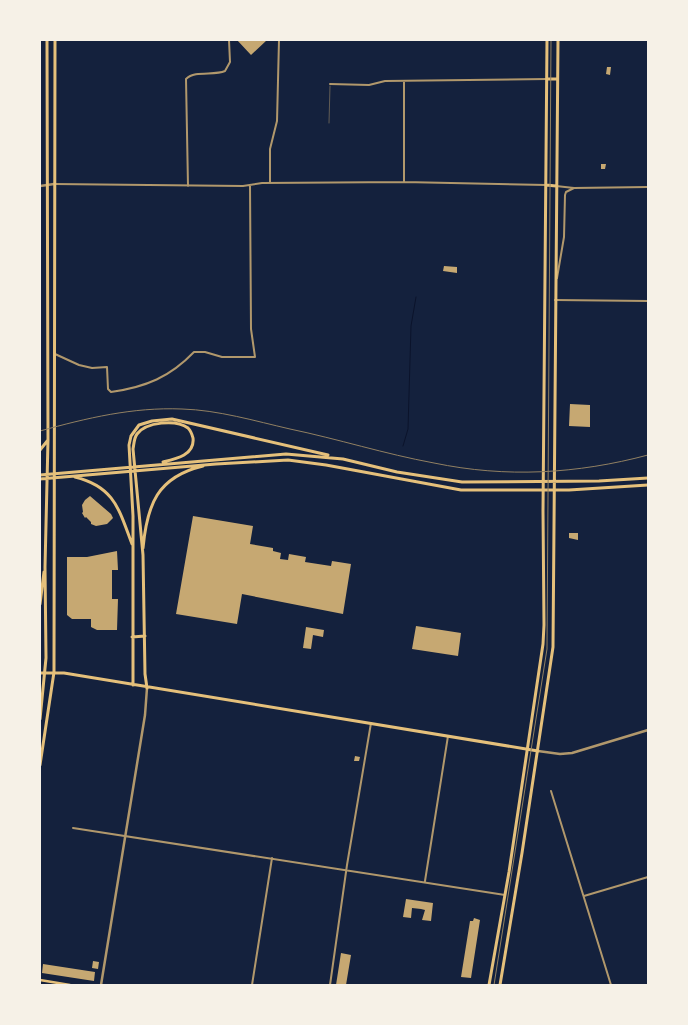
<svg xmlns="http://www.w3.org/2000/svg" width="688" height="1025" font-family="Inter,sans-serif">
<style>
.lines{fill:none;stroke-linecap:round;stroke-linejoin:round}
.stream{stroke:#0b132b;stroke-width:1}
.building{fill:#c6a872}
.service{stroke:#b1986c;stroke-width:0.5}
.minor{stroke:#b1986c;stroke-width:2}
.tertiary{stroke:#b1986c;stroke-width:2.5}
.secondary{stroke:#e5c07b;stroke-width:2.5}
.primary{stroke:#e5c07b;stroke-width:3}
.tram{stroke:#918062;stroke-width:1}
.rail{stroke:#918062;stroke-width:1}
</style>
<rect width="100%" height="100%" fill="#14213d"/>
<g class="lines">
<path class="stream" d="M403,446l5,-17 3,-103 5,-29"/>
</g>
<path class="building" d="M237,40h30l-16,15z
M607,67h4l-1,8 -4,-1z
M601,164h5l-1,5h-4z
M444,266l13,1v6l-14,-2z
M570,404l20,1v22l-21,-1z
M90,496l21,18 2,4 -6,6 -11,2 -5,-2v-2l-5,-5 -1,1 -3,-5 1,-1 -1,-7 3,-5z
M193,516l60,10 -3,18 23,4v3l8,2 -1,6 8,1 1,-6 17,3 -1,5 26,4 1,-5 19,3 -8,50 -101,-20 -5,30 -61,-10z
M569,533h9v7l-9,-2z
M117,551l1,19h-6v29h6l-1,31h-20l-6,-3v-8h-19l-5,-4v-58h20z
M416,626l45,7 -3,23 -46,-7z
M306,627l18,3 -1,7 -10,-2 -2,14 -8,-1z
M355,756l5,1 -1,4h-5z
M406,899l27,4 -2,18 -9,-1 3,-10 -4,-1 -9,-1 -1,10 -8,-1z
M474,918l6,2 -9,58 -10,-1 9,-56h3z
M341,953l10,2 -5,30h-10z
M93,961l6,1 -1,7 -6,-1z
M43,964l52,8 -1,9 -52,-8z"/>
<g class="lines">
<path class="service" d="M329,123l1,-37"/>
<path class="minor" d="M404,81v100
M330,84l39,1 16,-4 162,-2
M270,183v-34l7,-28 2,-81
M54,184l189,2 19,-3 142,-1 142,3
M188,186l-2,-107c9,-9 28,-3 39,-8l5,-9 -1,-22
M556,186l18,2 74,-1
M557,278l7,-41 1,-42 1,-3 8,-4
M555,300l93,1
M55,354l24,11 13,3 15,-1 1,22 3,3c35,-5 59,-15 83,-40h11l17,5h33l-4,-28 -1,-144
M551,791l60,194
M73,828l432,67
M425,881l23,-145
M584,896l64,-19
M252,985l20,-127
M330,985l17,-120 24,-142"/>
<path class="tertiary" d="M40,186l14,-2
M538,751l22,3 12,-1 76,-23
M101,985l44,-270 2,-27"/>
<path class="secondary" d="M40,980l30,5"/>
<path class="primary" d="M547,79h10
M546,185l10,1
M40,450l8,-10
M40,475l246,-21 57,5 54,13 65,10 137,-1 49,-3
M75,477c40,10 44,33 57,67
M40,479l176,-15 72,-4 38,5 135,25h108l79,-5
M143,548c4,-43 14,-71 60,-82
M40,604l4,-32
M132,637l13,-1
M40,673h24l474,78
M133,685v-169l-4,-71 2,-9 8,-11 13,-4 20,-2 156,36
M147,688l-2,-14 -2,-119 -10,-106c1,-5 1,-11 4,-15 9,-12 39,-15 51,-6 3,3 4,6 5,10 2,17 -17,21 -30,24
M40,719l6,-61 -1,-91 3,-127 -1,-400
M40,765l14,-93 1,-632
M489,985l20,-113 34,-228 1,-19 -1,-114 4,-471
M500,985l22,-132 31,-206 5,-607"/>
<path class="tram" d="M494,985l53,-336 4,-609"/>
<path class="rail" d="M40,431c47,-13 93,-24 142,-22 36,1 73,12 108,20 48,10 95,25 144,34 72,15 143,11 214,-8"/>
</g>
<rect width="688" height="1025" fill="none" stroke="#f6f1e7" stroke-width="82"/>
</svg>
